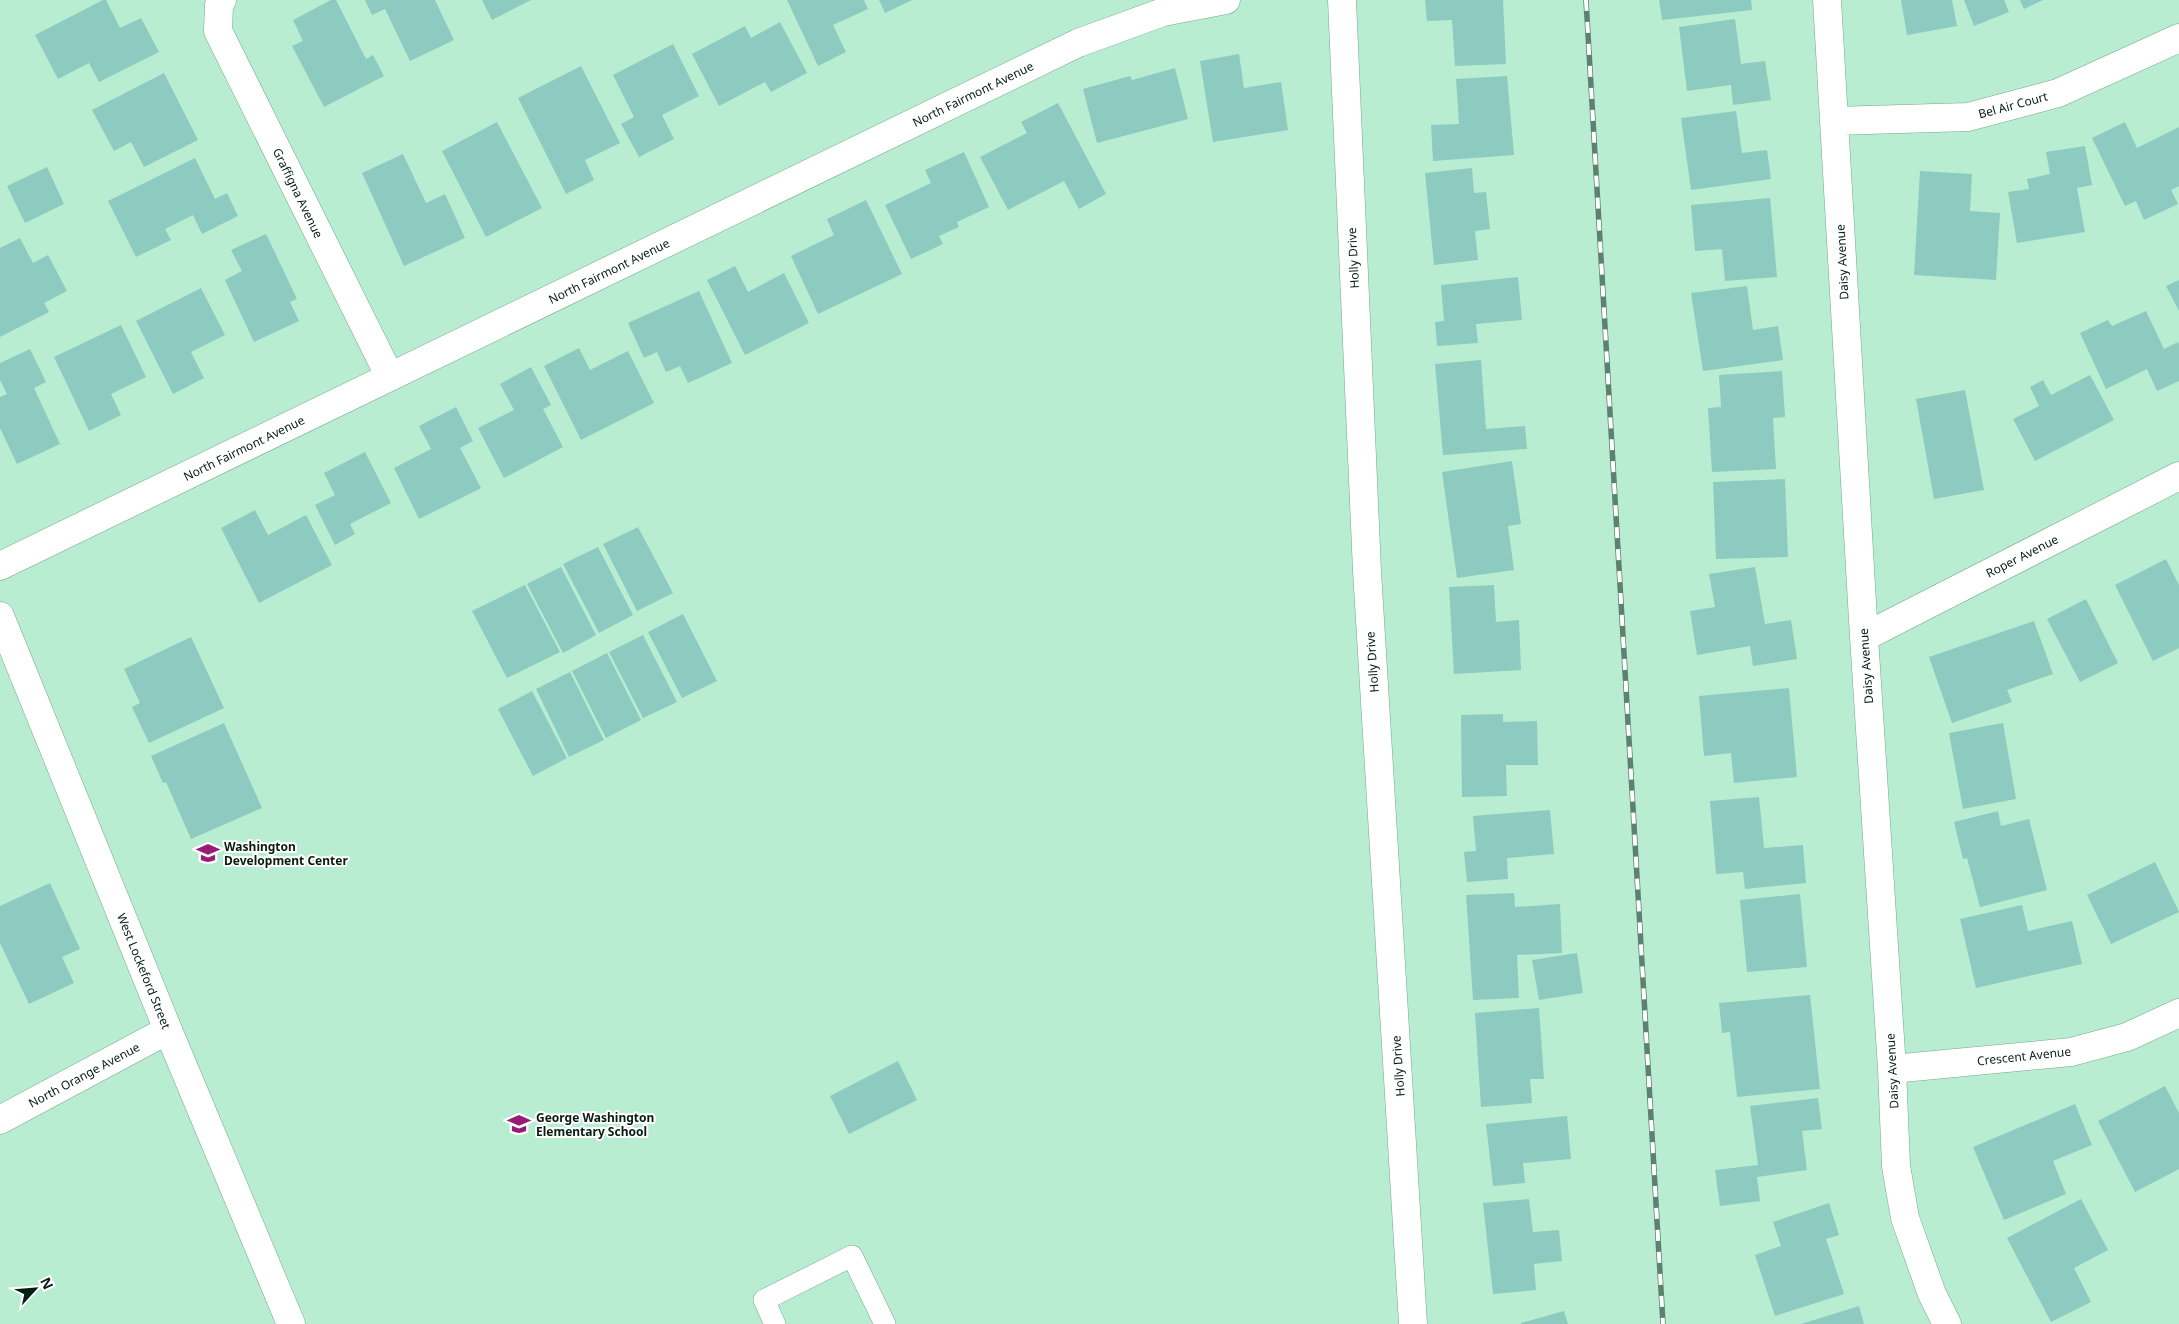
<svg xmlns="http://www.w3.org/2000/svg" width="2179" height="1324" font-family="'Noto Sans',sans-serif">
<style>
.building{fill:#8dcac0}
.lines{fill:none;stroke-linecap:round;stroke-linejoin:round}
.service-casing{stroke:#75a78e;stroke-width:22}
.minor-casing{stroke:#75a78e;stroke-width:29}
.tertiary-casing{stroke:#75a78e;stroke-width:29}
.service{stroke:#fff;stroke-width:21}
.minor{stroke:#fff;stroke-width:28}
.tertiary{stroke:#fff;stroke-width:28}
.rail-casing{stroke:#5d816f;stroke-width:5.5}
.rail{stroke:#fff;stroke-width:4;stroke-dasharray:11;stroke-linecap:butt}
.labels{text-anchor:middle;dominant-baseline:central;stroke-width:4;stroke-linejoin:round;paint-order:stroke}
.street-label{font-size:12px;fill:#071c13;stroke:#fff}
.poi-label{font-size:12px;font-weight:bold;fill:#071c13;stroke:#fff;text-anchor:start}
</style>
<rect width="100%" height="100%" fill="#b8edd2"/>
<path class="building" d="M103,0h3l14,28 21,-10 18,34 -60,30 -10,-19 -31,16 -23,-44z
M331,0h5l30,59 7,-4 11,21 -60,31 -32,-61 11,-5 -10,-21z
M365,0h70l19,40 -44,21 -25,-52 -13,6z
M482,0h49l-39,20z
M787,0h77l4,9 -35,16 13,27 -28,14z
M879,0h33l-27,13z
M1425,0h78l3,64 -51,2 -3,-46 -25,1z
M1659,0h92l1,10 -90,10z
M1901,0h51l5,26 -50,9z
M1964,0h40l5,12 -35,14z
M2020,0h23l-19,9z
M1735,19l6,45 24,-3 6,39 -38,5 -2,-20 -44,6 -8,-64z
M780,22l27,51 -36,19 -6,-10 -46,24 -27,-52 53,-28 6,12z
M673,44l26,52 -37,19 12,24 -35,18 -18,-33 13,-7 -21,-42z
M1239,54l5,34 37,-6 7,48 -75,12 -13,-81z
M581,66l39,77 -35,17 9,20 -28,14 -48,-96z
M1175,68l13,51 -91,24 -14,-54 47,-13 2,4z
M164,73l34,67 -54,27 -13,-25 -17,9 -22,-41z
M1507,76l7,79 -81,6 -2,-36 28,-1 -3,-45z
M1058,103l48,91 -27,15 -15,-28 -56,29 -28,-53 47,-24 -6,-11z
M1736,111l6,42 25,-3 4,29 -80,11 -10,-72z
M497,122l45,86 -56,29 -44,-86z
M2125,122l12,26 42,-21v59l-8,4 7,14 -34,16 -8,-19 -11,5 -33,-68z
M2085,146l7,39 -15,3 8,44 -68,11 -9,-51 21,-3 -2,-10 23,-5 -4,-22z
M964,152l25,55 -32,15 2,5 -20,9 4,8 -32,15 -26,-54 46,-22 -6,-13z
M403,154l23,49 19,-9 20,44 -61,28 -42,-93z
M195,158l20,41 12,-6 11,23 -36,18 -9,-19 -28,14 6,11 -35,17 -28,-56z
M47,167l17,37 -39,19 -18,-37z
M1472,168l2,25 12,-1 4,37 -15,2 3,29 -44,5 -9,-92z
M1920,171l52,3 -2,37 30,2 -4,67 -82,-5z
M1770,198l7,79 -52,4 -3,-32 -27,2 -4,-46z
M866,200l36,74 -84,40 -27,-58 43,-21 -7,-16z
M266,234l31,65 -7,3 9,19 -45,21 -29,-62 17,-9 -11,-21z
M20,238l13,25 15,-8 19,36 -23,12 5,9 -49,25v-89z
M735,266l13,26 36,-19 25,50 -64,32 -38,-75z
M1518,277l4,43 -46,4 2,19 -41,3 -2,-24 9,-1 -3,-36z
M2179,280v31l-13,-25z
M1747,286l6,44 25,-4 5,34 -80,11 -12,-78z
M201,288l24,47 -34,17 13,26 -31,16 -37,-73z
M699,291l33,72 -44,20 -8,-17 -14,6 -9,-20 -13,6 -16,-35z
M2146,311l18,38 14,-7 1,3v36l-22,10 -10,-22 -41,20 -26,-56 28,-13 4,6z
M121,325l25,52 -35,17 10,21 -32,16 -35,-74z
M579,348l11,22 38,-19 26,52 -73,37 -37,-74z
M30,349l16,33 -12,6 26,56 -43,20 -17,-36v-31l7,-3 -7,-14v-17z
M1481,360l5,69 39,-3 2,23 -84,6 -8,-91z
M531,367l20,38 -8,4 20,38 -59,31 -26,-50 36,-18 -14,-26z
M1782,371l3,46 -12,1 3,51 -64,3 -4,-64 13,-1 -2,-32z
M2090,375l24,45 -79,41 -22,-42 26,-13 -9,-19 13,-7 8,15z
M1965,390l19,100 -50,9 -18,-100z
M456,407l17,34 -13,7 21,40 -62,31 -25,-51 37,-19 -12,-23z
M365,452l26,51 -41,21 5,10 -20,11 -20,-40 20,-10 -11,-22z
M1512,461l9,63 -13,2 6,44 -57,8 -15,-106z
M1785,479l3,78 -72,2 -3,-77z
M255,510l13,25 38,-20 26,50 -73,38 -38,-75z
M638,527l35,66 -36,18 -34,-67z
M598,547l35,68 -34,18 -36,-69z
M2166,559l13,26v63l-26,13 -38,-76z
M561,567l35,68 -33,18 -36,-69z
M1755,567l10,57 26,-4 6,39 -44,7 -3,-20 -53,9 -7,-44 25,-4 -6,-33z
M525,585l35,67 -53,26 -35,-67z
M1494,585l2,37 23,-2 2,50 -67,4 -5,-87z
M2086,599l32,64 -38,19 -33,-63z
M683,614l34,67 -35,17 -34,-66z
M2034,621l19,53 -46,16 5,12 -60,21 -23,-66z
M643,635l34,67 -34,16 -34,-66z
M191,637l33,71 -75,35 -17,-36 8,-4 -16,-34z
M607,653l34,67 -35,18 -34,-67z
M570,672l34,68 -35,17 -33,-68z
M1789,688l8,89 -63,6 -3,-30 -27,3 -5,-60z
M532,691l35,67 -34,18 -35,-67z
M1503,714v8l34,-1 1,44h-32l1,31 -45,1 -1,-82z
M224,723l38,85 -71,31 -25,-57 -3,1 -12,-27z
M2003,723l13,76 -53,10 -14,-76z
M1759,797l5,51 39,-3 3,38 -61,6 -2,-17 -27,2 -6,-73z
M1550,810l4,44 -47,4 1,21 -41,3 -3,-30 12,-1 -3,-35z
M1998,811l3,15 28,-7 18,71 -67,17 -13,-49 -4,1 -9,-37z
M2155,862l24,50 -68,32 -24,-49z
M50,883l30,66 -18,8 12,26 -45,21 -29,-61v-37z
M1514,893l1,14 45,-3 2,49 -45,2 2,43 -46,2 -7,-105z
M1800,894l7,73 -60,5 -7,-72z
M2022,905l6,26 44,-10 10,43 -106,24 -16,-69z
M1577,953l6,40 -44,7 -7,-40z
M1810,995l10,94 -83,8 -7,-65 -8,1 -3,-30z
M1539,1008l5,71h-14l2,24 -51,4 -6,-94z
M898,1061l19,39 -68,34 -19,-38z
M2165,1086l14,27v56l-44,23 -37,-71z
M1818,1098l4,31 -20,2 5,39 -50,7 3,24 -40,5 -5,-36 43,-5 -8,-59z
M2075,1104l17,41 -39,16 13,33 -62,26 -31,-73z
M1567,1116l4,43 -48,4 2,20 -32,3 -7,-62z
M1529,1199l4,33 26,-2 3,31 -28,3 2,26 -43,4 -10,-91z
M2081,1199l27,51 -34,18 17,34 -40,20 -44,-84z
M1829,1203l10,32 -13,4 18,55 -69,22 -20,-61 26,-9 -8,-24z
M1859,1306l5,18h-63z
M1564,1311l4,13h-47v-1z"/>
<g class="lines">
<defs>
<path id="service" d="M775,1324l-11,-24 88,-44 33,68"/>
<path id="minor" d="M222,0l-3,5 -1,26 172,346
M1827,0l37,637 28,432 4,97 9,52 27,76 15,30
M1834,121l134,-4 90,-24 121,-55
M0,566l1078,-523 85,-31 63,-12
M1864,637l315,-161
M1892,1069l179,-17 56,-15 52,-24
M0,1120l168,-90"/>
<path id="tertiary" d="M1342,0l25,571 46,753
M0,616l168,414 123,294"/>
</defs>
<use href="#service" class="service-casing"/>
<use href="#minor" class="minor-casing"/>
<use href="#tertiary" class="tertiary-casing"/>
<use href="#service" class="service"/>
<use href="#minor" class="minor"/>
<use href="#tertiary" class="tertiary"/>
<defs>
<path id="rail" d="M1586,0l77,1324"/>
</defs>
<use href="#rail" class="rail-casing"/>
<use href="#rail" class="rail"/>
</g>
<defs>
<symbol id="school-bare" viewBox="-9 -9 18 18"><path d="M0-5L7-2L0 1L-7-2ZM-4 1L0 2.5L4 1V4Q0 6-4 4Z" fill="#981c75" stroke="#fff" stroke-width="2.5" paint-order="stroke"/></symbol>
</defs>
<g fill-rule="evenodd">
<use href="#school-bare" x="192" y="837" width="32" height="32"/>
<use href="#school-bare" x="503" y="1108" width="32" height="32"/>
</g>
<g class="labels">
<g class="street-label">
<text transform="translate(973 94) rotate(-26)">North Fairmont Avenue</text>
<text transform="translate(2013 105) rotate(-15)">Bel Air Court</text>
<text transform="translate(298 193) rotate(64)">Graffigna Avenue</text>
<text transform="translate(1353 258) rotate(-93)">Holly Drive</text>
<text transform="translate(1842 262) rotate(-93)">Daisy Avenue</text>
<text transform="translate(609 271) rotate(-26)">North Fairmont Avenue</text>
<text transform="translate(244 448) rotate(-26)">North Fairmont Avenue</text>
<text transform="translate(2022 556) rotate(-27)">Roper Avenue</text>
<text transform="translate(1372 662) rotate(-94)">Holly Drive</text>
<text transform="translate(1866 666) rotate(-94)">Daisy Avenue</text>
<text transform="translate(144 971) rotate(68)">West Lockeford Street</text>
<text transform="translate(2024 1056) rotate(-6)">Crescent Avenue</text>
<text transform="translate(1398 1066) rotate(-94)">Holly Drive</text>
<text transform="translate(1892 1071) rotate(-93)">Daisy Avenue</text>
<text transform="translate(84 1075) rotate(-28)">North Orange Avenue</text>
</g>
<g class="poi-label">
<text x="224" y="846">Washington<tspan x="224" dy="14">Development Center</tspan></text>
<text x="536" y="1117">George Washington<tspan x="536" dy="14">Elementary School</tspan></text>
</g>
</g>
<g transform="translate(35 1289) rotate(64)" stroke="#ffffff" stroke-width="4" paint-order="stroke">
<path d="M0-4L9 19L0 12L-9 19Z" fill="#071c13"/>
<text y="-8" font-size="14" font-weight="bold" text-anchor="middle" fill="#071c13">N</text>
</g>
</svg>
